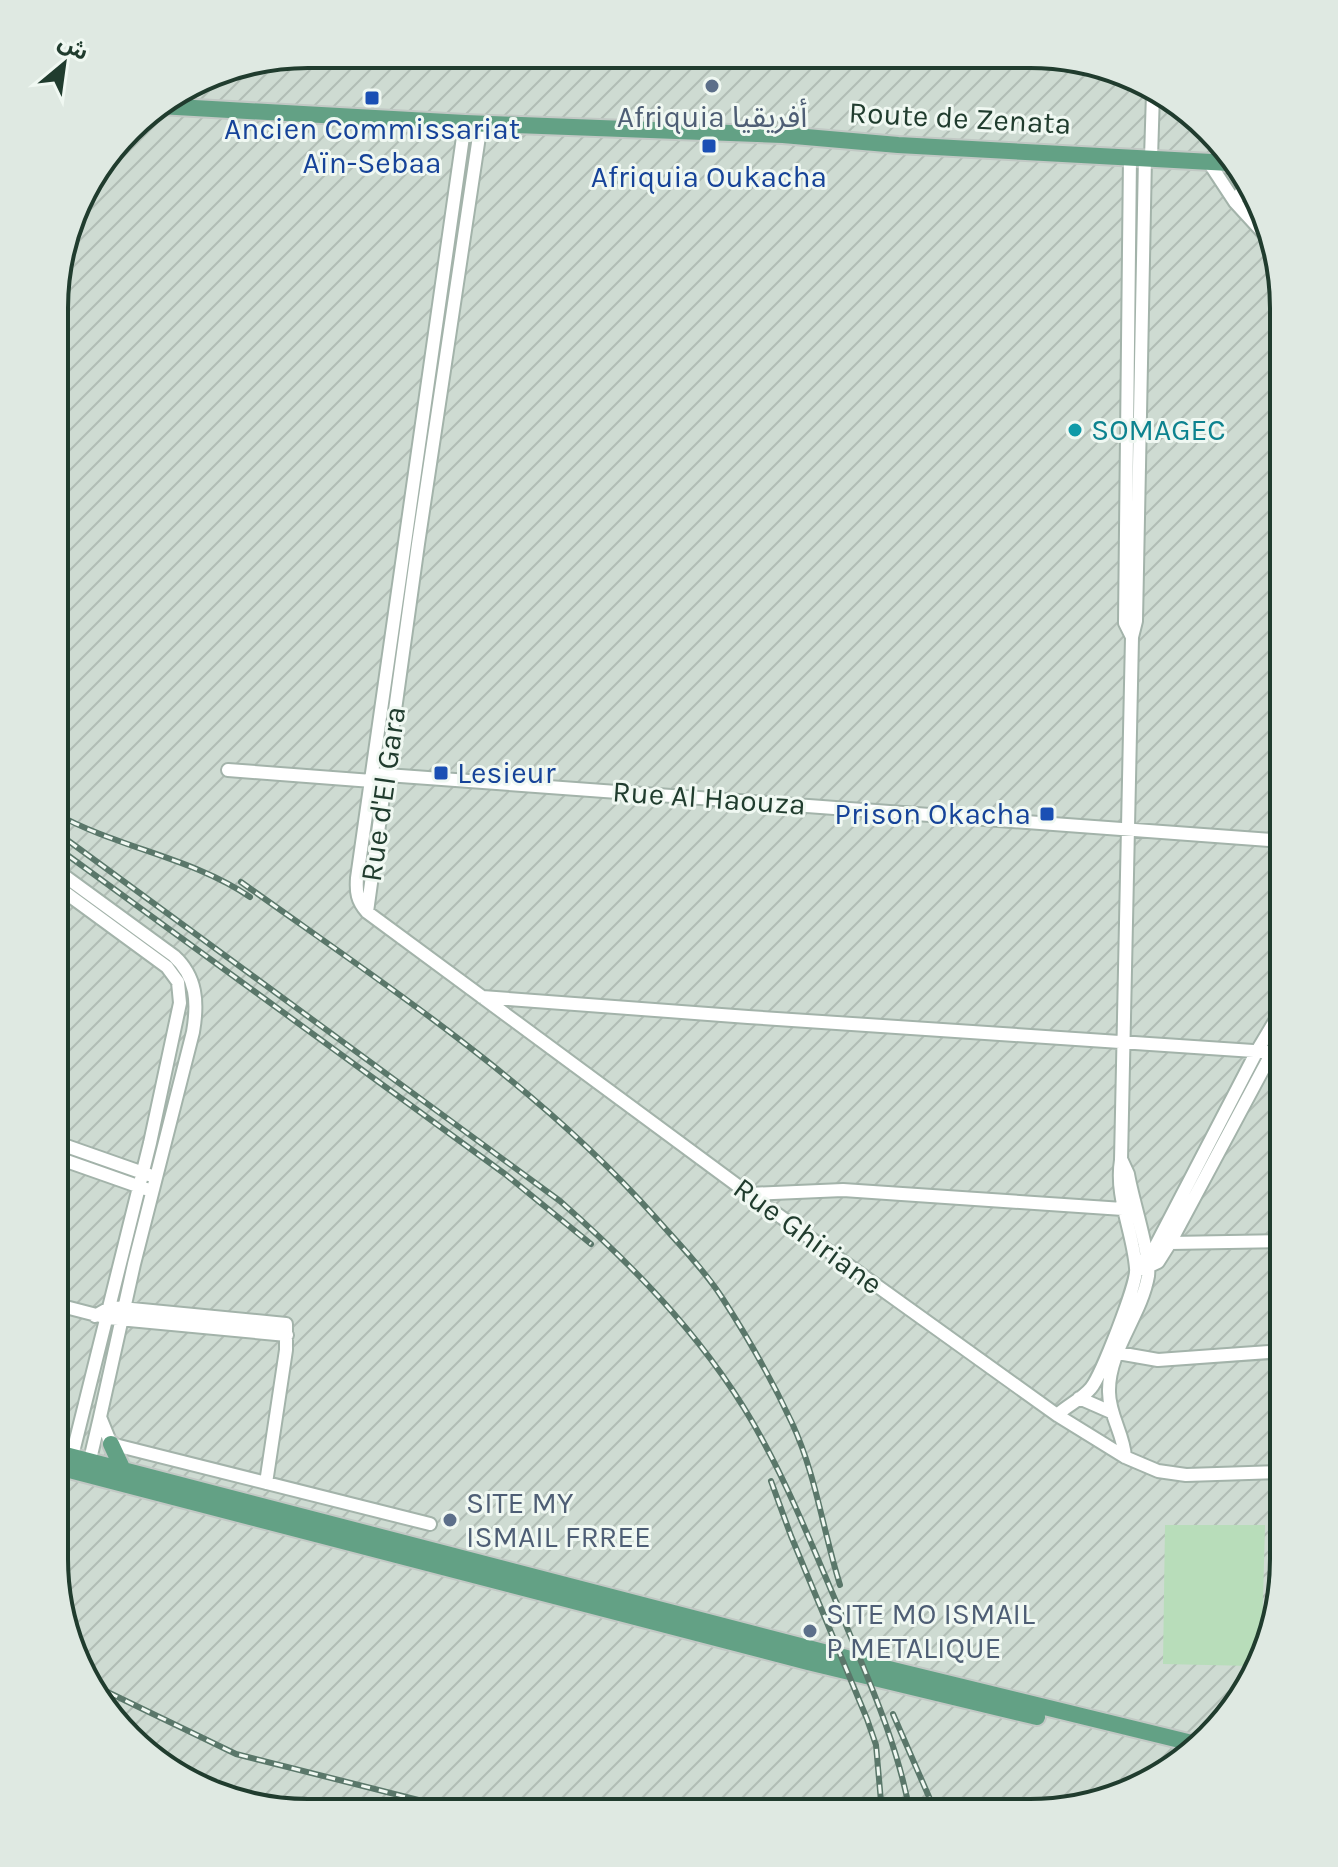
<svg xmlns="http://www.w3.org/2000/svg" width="1338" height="1867" font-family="Karla,'Noto Sans Arabic',sans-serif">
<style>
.industrial{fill:url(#industrial-furrows)}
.green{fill:#b8ddba}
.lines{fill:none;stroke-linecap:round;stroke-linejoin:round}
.minor-casing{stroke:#a3b3aa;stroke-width:16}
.major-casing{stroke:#c1c8c4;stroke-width:20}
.minor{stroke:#fff;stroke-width:12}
.major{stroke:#63a185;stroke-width:16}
.rail-casing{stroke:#5a776a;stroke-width:6}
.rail{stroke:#f0f8f2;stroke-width:3;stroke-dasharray:9;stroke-linecap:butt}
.service-dot{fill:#5c6f8a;stroke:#f0f8f2;stroke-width:3}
.transit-dot{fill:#1a4fb4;stroke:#f0f8f2;stroke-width:3}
.culture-dot{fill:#0f9aa8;stroke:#f0f8f2;stroke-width:3}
.labels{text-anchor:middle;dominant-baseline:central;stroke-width:6;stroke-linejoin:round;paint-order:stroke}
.service-label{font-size:30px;fill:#4e5e75;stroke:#f0f8f2;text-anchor:start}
.street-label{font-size:30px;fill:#203c2e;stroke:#f0f8f2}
.transit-label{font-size:30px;fill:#164399;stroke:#f0f8f2}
.culture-label{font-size:30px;fill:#0d838f;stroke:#f0f8f2;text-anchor:start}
.rim{fill:none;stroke:#203c2e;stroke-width:4}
</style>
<defs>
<pattern id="industrial-furrows" width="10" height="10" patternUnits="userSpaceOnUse" patternTransform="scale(2)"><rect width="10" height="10" fill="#cedbd2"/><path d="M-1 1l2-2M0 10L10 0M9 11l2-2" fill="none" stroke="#b1bdb5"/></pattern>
</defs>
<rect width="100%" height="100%" fill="#e0ebe4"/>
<path class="industrial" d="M308,54l755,2 121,50 74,90 26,112v928l-7,206 6,2v132l-42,124 -99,87 -112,26 -754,-2 -109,-41 -87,-99 -26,-112 2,-1284 32,-93 53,-65 85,-49z"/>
<path class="green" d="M1165,1525h100l-3,112 -9,29 -90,-2z"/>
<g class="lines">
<defs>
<path id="minor" d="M465,123l-108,755c-1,14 0,23 10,34l382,282 308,221 68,42 33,14 28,4 97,-3
M1130,157l-5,466 7,14
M1151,158l2,-65
M1208,161l27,41 33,36
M1235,202l12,-19
M228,770l144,11
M373,774l911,67
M1276,841l5,-257
M55,869l119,87c23,21 24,47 19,76l-59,232 -34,153 11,27 319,80
M55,885l112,82 11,15 2,21 -30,140 -80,321
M367,912l51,-368 63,-421
M482,997l266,20 536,36
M55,1142l94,33
M55,1157l91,32
M1122,1161l6,13c4,25 23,82 20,102 -7,40 -40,75 -39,116 0,23 15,43 16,65
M749,1194l94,-4 280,19
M1170,1243l114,-2
M1143,1261l9,-8 105,-202 27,-45
M1143,1269l15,-7 12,-19 114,-213
M54,1304l54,14 179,17
M95,1316l16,-9 175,17v26l-20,133
M1118,1353l40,7 126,-9
M1079,1398l32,14
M1057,1415c11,-10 25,-16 34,-27 10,-12 47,-105 45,-120 -3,-37 -21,-71 -15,-108l11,-523 4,-16 9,-464
M88,1468l12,-51"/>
<path id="major" d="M159,106l306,17 318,12 115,10 332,18
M111,1444l13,28
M54,1452l839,218 299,73
M54,1466l754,196 229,55"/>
</defs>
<use href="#minor" class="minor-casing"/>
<use href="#major" class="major-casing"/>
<use href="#minor" class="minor"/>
<use href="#major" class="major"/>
<defs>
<path id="rail" d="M55,813c62,35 136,44 195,84
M55,831l505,370c79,70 153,146 203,240 31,57 54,117 80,177 26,63 55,127 67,195
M55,846l450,328 86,70
M241,882c144,103 295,201 414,335 22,25 47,50 66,79 26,40 51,84 71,127 24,52 31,108 48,162
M771,1481l20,55 76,183 9,26 6,68
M93,1685l143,69 226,57
M893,1714l43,99"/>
</defs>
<use href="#rail" class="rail-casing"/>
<use href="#rail" class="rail"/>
</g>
<g class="service-dot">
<circle cx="712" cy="86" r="8"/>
<circle cx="450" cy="1520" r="8"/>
<circle cx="810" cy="1631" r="8"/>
</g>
<g class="transit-dot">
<rect x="364" y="90" width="16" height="16" rx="4"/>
<rect x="701" y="138" width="16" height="16" rx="4"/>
<rect x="433" y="765" width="16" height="16" rx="4"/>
<rect x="1039" y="806" width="16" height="16" rx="4"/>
</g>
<circle class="culture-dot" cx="1075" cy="430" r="8"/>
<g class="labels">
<g class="service-label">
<text x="712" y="117" text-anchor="middle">Afriquia أفريقيا</text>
<text x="466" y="1503">SITE MY<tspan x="466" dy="34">ISMAIL FRREE</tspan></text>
<text x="826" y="1614">SITE MO ISMAIL<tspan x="826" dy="34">P METALIQUE</tspan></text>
</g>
<g class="street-label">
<text transform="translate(960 118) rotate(3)">Route de Zenata</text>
<text transform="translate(383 794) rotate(-82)">Rue d'El Gara</text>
<text transform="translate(709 798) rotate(4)">Rue Al Haouza</text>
<text transform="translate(808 1236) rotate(36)">Rue Ghiriane</text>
</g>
<g class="transit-label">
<text x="372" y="129">Ancien Commissariat<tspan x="372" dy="34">Aïn-Sebaa</tspan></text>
<text x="709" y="177">Afriquia Oukacha</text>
<text x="457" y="773" text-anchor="start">Lesieur</text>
<text x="1031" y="814" text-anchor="end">Prison Okacha</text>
</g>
<g class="culture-label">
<text x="1091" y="430">SOMAGEC</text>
</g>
</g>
<path d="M0 0H1338V1867H0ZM308 68H1030A240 240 0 0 1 1270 308V1559A240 240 0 0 1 1030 1799H308A240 240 0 0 1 68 1559V308A240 240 0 0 1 308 68Z" fill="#dfe9e2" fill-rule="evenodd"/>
<path class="rim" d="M308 68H1030A240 240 0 0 1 1270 308V1559A240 240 0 0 1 1030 1799H308A240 240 0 0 1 68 1559V308A240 240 0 0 1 308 68Z"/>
<g transform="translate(64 64) rotate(29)" stroke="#f0f8f2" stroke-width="6" paint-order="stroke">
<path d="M0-6L14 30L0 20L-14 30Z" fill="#203c2e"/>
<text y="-12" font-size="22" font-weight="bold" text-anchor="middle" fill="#203c2e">ش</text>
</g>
</svg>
